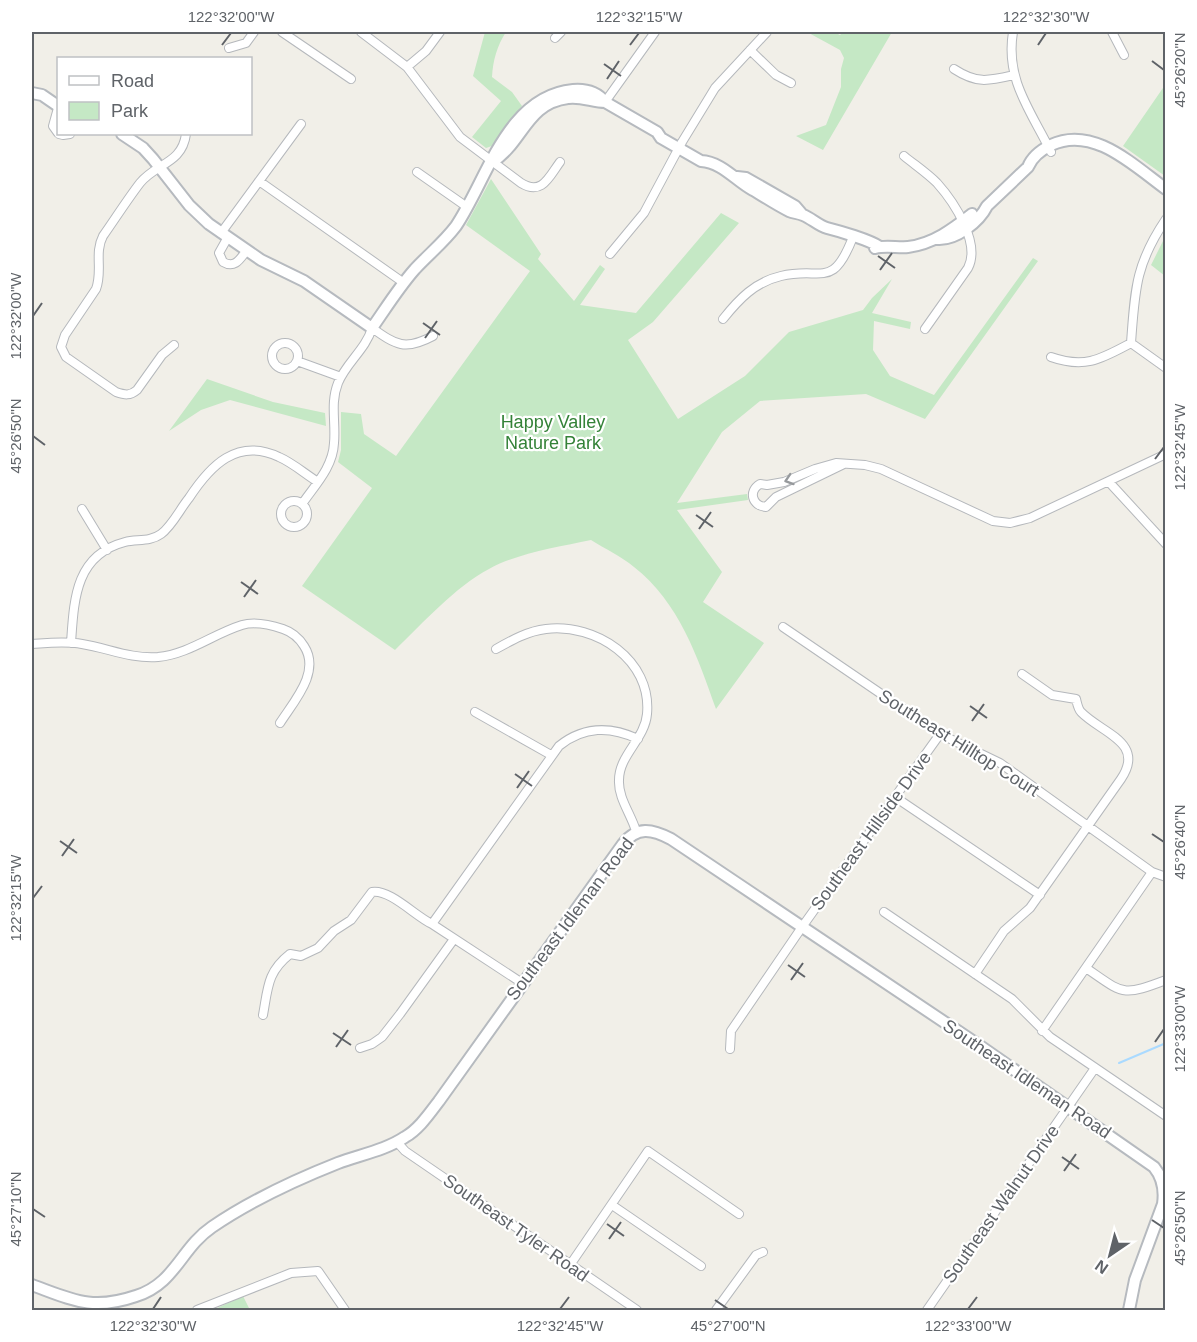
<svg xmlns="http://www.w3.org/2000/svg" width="1197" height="1342" font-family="Arial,sans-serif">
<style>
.green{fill:#c5e8c5}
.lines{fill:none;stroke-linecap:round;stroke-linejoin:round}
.stream{stroke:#aadaff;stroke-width:2}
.street-casing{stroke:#b5b8bc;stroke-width:10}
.secondary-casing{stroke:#b6babf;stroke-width:14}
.street{stroke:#fff;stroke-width:8}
.secondary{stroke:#fff;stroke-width:10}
.oneway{stroke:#979a9d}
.ticks{fill:none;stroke:#5f6368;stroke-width:2}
.labels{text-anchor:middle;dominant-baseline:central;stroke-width:4.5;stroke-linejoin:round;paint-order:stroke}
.park-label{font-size:18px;fill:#348238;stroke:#fff}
.street-label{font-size:18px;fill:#5f6368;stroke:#fff}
.neatline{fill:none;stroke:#5f6368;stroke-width:2}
.ticks-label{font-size:15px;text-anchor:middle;fill:#5f6368}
</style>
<rect width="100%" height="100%" fill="#f1efe8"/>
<path class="green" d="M485,32h21c-9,14 -13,28 -14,45l20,15 10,14 -30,40 -6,2 -14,-11 29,-36 -28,-25z
M807,32h27l6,3 3,-3h49l-69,118 -27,-14 30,-11 15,-38v-18l3,-11 -4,-8z
M1165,85v91l-42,-30z
M491,179l50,75 -3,5 36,42 26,-36 5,4 -25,36 56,8 85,-100 18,10 -86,99 -25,18 50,79 67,-43 44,-44 74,-22 9,-12 20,-19 -20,34 39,9 -1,7 -36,-8 -1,29 17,26 44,19 99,-137 5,3 -113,158 -59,-25 -106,7 -38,31 -45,71 70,-9 1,6 -71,10 45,62 -19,30 61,41 -48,66c-18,-51 -37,-107 -82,-142 -13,-11 -29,-18 -43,-27 -33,7 -73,13 -102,29 -34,18 -66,54 -94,81l-93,-64 70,-98 -34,-26 3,-12v-38l20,2 3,20 32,22 134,-185 -64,-46z
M1165,237v39l-14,-11z
M207,379l66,23 52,11 1,13 -96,-26 -29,10 -32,21z
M243,1296l7,14h-37z"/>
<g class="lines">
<path class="stream" d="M1119,1063l47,-20"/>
<defs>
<path id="street" d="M282,32l69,47
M361,32l46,35 53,70 61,46c21,13 28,-6 39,-21
M1013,32c-8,48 18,79 38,120
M1112,32l12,23
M555,38l6,-6
M229,48l17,-5 8,-11
M750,50l26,25 15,8
M407,67l19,-16 14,-19
M954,69c23,15 34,12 60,6
M605,102l50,-70
M58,108l-5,18 5,7
M59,134l4,1 7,-1
M904,156c11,9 23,17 33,27 17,19 44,60 31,85l-43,61
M417,172l50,35
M259,181l145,102
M1166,219c-31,46 -31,71 -35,124l35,25
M221,233l80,-109
M228,237l-9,16 4,9c12,7 17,-3 24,-12
M610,254l34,-41 38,-71 33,-54 52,-56
M723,319c16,-20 32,-37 58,-43 41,-10 51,15 72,-39
M272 356a13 13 0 1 1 26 0a13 13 0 1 1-26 0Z
M174,345l-12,10 -25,35c-7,6 -12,5 -21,2l-50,-35 -5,-10 4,-12 31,-46c7,-18 -2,-36 7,-53 12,-17 24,-36 37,-53 16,-20 42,-19 46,-49
M1051,357c34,12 50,2 80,-14
M297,361l44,16
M844,464l-68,33 -10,10c-14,-1 -18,-16 -6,-23l7,1 17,-3 31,-13 21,-6 29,2 16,4 112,52 17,2 20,-5 136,-64
M1109,482l57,62
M281 514a13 13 0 1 1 26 0a13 13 0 1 1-26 0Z
M302,504c13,-19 31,-37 32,-61 2,-20 -4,-40 4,-60 8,-20 28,-34 34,-55 24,17 33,23 61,8
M82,509l25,41
M783,627l157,107 60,29 152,109 14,5
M71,643c3,-43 4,-88 54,-101 12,-3 25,0 36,-8 11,-8 19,-25 28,-36 21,-32 48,-61 90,-41 14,6 26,17 39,25
M32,644c16,-1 33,-3 50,0 26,4 48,15 76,13 31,-3 55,-23 84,-32 13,-4 29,0 41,4 9,3 16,9 21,17 17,26 -10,55 -24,77
M496,649c16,-9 32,-18 50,-20 50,-6 106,31 101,85 -2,25 -28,41 -28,66 -1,18 12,34 17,51
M475,712l76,43
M895,797l145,98
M884,912l128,87 38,38 116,79
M432,924l127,-178c25,-20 51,-20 79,-7
M1086,968c38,26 35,29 80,12
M975,974l29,-43 26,-23 91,-129c25,-37 -20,-46 -40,-67 -3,-3 -4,-9 -5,-13l-24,-4 -30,-21
M263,1015c5,-27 4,-43 27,-61l11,2 17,-8 16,-17 17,-11 21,-28c18,-3 43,24 60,32l90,59
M1042,1031l110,-159
M360,1048l12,-4 10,-7 18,-23 54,-75
M730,1049l1,-18 71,-104 138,-193
M397,1142l8,9 232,159
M612,1205l89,61
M570,1265l78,-114 91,63
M197,1310l94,-37 27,-2 27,39
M716,1310l40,-55 7,-3
M927,1310l168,-242"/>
<path id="secondary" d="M32,93l10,2 16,11
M122,134l21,14 10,11 36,46 20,19 52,36 43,21 68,47c14,-20 27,-41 43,-59 14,-15 29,-27 41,-43 31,-46 51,-130 117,-136 12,-1 24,2 32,12l52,30 4,6 40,23c21,1 35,20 52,29 12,7 24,15 36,21 5,2 9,2 14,4 8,3 16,11 24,13 12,3 43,12 53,19
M492,162c31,-19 34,-59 76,-64 13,-2 25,4 37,4
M737,177l9,1 49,28 6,7
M938,239c18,1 41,-17 49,-33l41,-39c4,-10 13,-17 23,-22 42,-20 82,20 115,44
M875,248c10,-3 23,0 33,-1 25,-3 45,-18 64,-33
M32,1285c41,15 60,26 104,11 39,-12 45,-48 76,-69 38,-26 83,-47 126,-64 21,-8 48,-13 67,-26 14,-8 24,-23 34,-36l184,-257c14,-18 29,-15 48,-5l309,207 174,121c9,11 11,23 9,37l-28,76 -6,30"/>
</defs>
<use href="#street" class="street-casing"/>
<use href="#secondary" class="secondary-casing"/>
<use href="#street" class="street"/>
<use href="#secondary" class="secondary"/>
</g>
<defs><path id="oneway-chevron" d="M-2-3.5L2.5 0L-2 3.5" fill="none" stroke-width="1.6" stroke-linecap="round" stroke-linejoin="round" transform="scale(1.5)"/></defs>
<use class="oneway" href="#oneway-chevron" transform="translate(789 480) rotate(162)"/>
<path class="ticks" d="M222,45l9,-12M630,45l9,-12M1038,45l8,-12M1152,61l12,9M604,64l17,12M607,79l12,-18M878,256l17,12M880,270l12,-17M33,316l9,-13M423,323l17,12M425,338l12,-17M33,436l12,9M1155,459l9,-12M696,515l17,12M699,529l12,-17M241,582l17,12M244,597l12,-17M970,706l17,12M972,721l12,-17M515,774l17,12M517,788l12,-17M1152,834l12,8M60,841l17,12M62,856l12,-17M33,898l9,-12M788,965l17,12M791,980l12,-17M333,1033l18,12M1155,1042l9,-13M336,1047l12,-17M1062,1157l17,12M1064,1171l12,-17M33,1209l12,8M1152,1220l12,8M607,1224l17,12M609,1239l12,-17M715,1300l13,9M153,1309l8,-12M560,1309l9,-12M968,1309l9,-12"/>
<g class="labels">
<g class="park-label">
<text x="553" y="422">Happy Valley<tspan x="553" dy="21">Nature Park</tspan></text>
</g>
<g class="street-label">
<text transform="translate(959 743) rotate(32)">Southeast Hilltop Court</text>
<text transform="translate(871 831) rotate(-54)">Southeast Hillside Drive</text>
<text transform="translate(570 919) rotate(-53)">Southeast Idleman Road</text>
<text transform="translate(1027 1079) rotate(34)">Southeast Idleman Road</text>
<text transform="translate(1001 1204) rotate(-55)">Southeast Walnut Drive</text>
<text transform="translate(516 1228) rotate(35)">Southeast Tyler Road</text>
</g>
</g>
<rect width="1197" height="1342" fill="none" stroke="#ffffff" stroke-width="66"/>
<rect x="57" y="57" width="195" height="78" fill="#ffffff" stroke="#bfc1c3" stroke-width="1.5"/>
<rect x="69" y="76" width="30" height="9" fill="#ffffff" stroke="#bfc1c3" stroke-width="1.5"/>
<text x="111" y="87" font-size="18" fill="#5f6368">Road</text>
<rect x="69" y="102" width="30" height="18" fill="#c5e8c5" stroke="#bfc1c3" stroke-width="1.5"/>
<text x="111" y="117" font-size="18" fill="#5f6368">Park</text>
<g transform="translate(1110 1255) rotate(215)" stroke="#ffffff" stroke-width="4.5" paint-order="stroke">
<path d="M0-4.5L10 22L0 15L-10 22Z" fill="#5f6368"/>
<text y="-9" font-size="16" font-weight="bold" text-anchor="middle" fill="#5f6368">N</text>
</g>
<rect x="33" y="33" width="1131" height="1276" class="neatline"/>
<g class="ticks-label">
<text x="231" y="22">122°32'00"W</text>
<text x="639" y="22">122°32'15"W</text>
<text x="1046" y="22">122°32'30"W</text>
<text transform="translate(1180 70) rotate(-90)" y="5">45°26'20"N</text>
<text transform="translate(16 316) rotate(-90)" y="5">122°32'00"W</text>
<text transform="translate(16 436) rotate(-90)" y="5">45°26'50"N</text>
<text transform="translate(1180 447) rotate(-90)" y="5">122°32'45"W</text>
<text transform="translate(1180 842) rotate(-90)" y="5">45°26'40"N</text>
<text transform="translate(16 898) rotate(-90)" y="5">122°32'15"W</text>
<text transform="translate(1180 1029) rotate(-90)" y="5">122°33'00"W</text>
<text transform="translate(16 1209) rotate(-90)" y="5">45°27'10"N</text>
<text transform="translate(1180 1228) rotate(-90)" y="5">45°26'50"N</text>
<text x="153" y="1331">122°32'30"W</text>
<text x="560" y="1331">122°32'45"W</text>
<text x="728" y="1331">45°27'00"N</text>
<text x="968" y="1331">122°33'00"W</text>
</g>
</svg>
